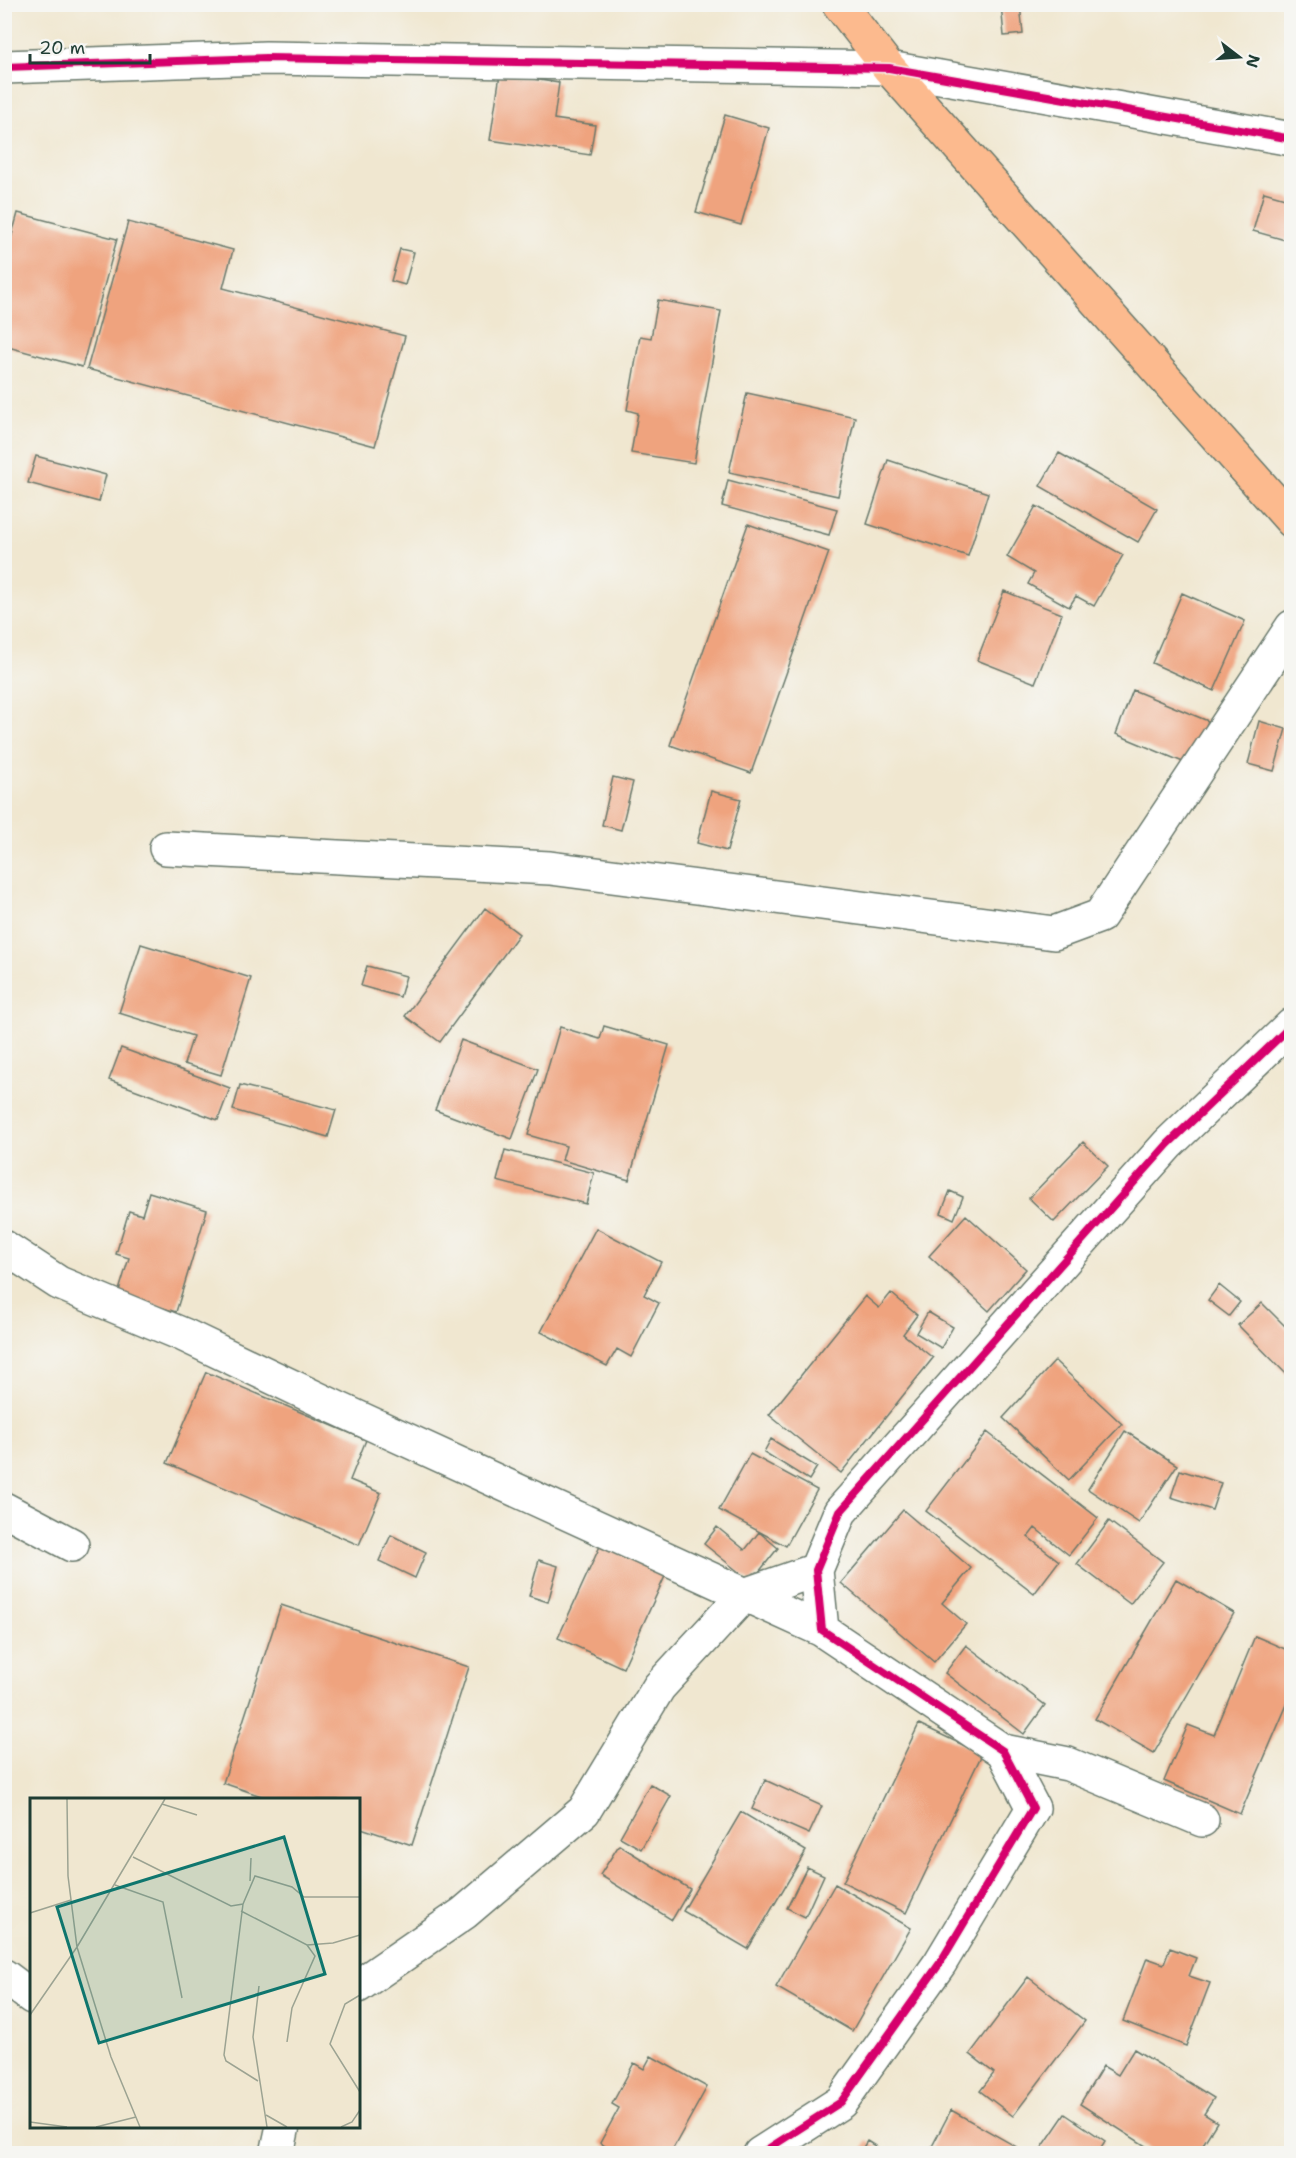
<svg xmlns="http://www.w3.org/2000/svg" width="1296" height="2158" font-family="'Shantell Sans',sans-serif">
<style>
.building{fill:#efa37e}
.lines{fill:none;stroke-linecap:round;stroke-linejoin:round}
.minor-casing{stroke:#68786b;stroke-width:36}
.major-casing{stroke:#68786b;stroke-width:36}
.minor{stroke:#fff;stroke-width:33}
.major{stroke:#fcba8e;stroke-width:33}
.cycleway-casing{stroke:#f6f6f2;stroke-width:11}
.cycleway{stroke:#d6006c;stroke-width:8}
.inset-road{fill:none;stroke:#9ca392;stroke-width:1.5}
.view{fill:#0f766e;fill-opacity:0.15;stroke:#0f766e;stroke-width:3}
.inset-edge{fill:none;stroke:#1f3d34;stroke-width:3}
</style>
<rect width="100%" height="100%" fill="#f6f6f2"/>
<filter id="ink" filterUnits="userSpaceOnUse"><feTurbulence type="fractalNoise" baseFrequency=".0167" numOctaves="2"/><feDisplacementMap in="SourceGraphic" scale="12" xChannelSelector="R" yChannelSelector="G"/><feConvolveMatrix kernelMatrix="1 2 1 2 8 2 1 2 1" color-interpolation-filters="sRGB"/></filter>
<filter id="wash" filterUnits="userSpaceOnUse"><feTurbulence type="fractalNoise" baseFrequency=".008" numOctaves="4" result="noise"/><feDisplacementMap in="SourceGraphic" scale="24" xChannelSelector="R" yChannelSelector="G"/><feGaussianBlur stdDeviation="1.35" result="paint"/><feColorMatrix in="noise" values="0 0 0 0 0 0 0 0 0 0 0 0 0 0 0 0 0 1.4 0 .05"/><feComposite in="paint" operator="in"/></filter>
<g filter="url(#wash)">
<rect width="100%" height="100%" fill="#f0e7d0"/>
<g id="blocks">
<path class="building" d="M1001,4h19l3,30 -19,2z
M500,74l59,9 -5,36 41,6 -5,30 -100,-15z
M725,115l44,13 -28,97 -45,-13z
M1264,192l28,8v42l-39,-11z
M18,213l99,26 -35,128 -78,-21v-82z
M128,222l105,28 -10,38 182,48 -30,110 -288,-77z
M400,249l14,3 -9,33 -14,-4z
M658,300l63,11 -27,152 -63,-10 7,-40 -11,-3 13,-74 11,2z
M747,393l108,24 -17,79 -109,-24z
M1059,453l98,56 -19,33 -98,-56z
M36,456l70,19 -7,27 -71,-19z
M888,460l100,33 -20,63 -101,-32z
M728,480l109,29 -8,26 -107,-29z
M1036,506l87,49 -29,51 -18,-10 -7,11 -41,-23 6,-11 -27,-16z
M748,524l81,28 -78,221 -81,-28z
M1004,591l58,23 -27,69 -58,-23z
M1182,593l63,28 -31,70 -62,-28z
M1133,690l75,31 -18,44 -74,-31z
M1259,721l27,8 -12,42 -26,-7z
M613,777l20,5 -12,48 -19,-5z
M711,791l30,8 -14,52 -30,-8z
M485,908l34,26 -79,108 -35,-26z
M141,944l110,34 -30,97 -37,-11 9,-28 -74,-23z
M367,966l39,10 -6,21 -39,-11z
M604,1026l65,19 -40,135 -67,-20 4,-14 -38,-11 32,-108 40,12z
M461,1040l77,29 -26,70 -77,-29z
M121,1048l109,40 -12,32 -109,-40z
M240,1085l96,25 -8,27 -95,-27z
M1083,1142l25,24 -54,56 -25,-24z
M505,1150l89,23 -8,31 -89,-23z
M950,1191l13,6 -9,22 -13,-6z
M149,1192l58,18 -31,102 -58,-18 11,-36 -13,-4 13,-43 13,4z
M966,1215l60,54 -37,42 -60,-55z
M596,1228l65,34 -17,33 15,8 -28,54 -14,-8 -10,17 -66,-34z
M1219,1285l21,17 -11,14 -21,-16z
M891,1293l26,22 -14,19 30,24 -92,115 -72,-58 96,-119 14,12z
M1262,1303l30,30v47l-54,-55z
M928,1312l25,15 -12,21 -25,-15z
M1055,1361l67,63 -53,56 -66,-62z
M206,1372l160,68 -16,40 31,13 -22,52 -192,-82z
M1125,1431l52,34 -38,58 -51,-34z
M987,1432l111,86 -29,37 -34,-27 -7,9 31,24 -25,33 -108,-83z
M771,1439l46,28 -8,13 -45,-28z
M750,1454l67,36 -31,56 -67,-36z
M1180,1470l41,13 -9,27 -41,-13z
M903,1510l68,58 -29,35 24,21 -32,38 -93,-79z
M1109,1521l54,41 -33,42 -53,-40z
M717,1527l28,23 14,-18 19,16 -27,34 -47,-38z
M391,1535l35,17 -11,26 -36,-17z
M601,1544l65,30 -43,94 -65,-30z
M539,1560l19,6 -10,36 -19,-6z
M1176,1579l58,34 -80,140 -59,-34z
M281,1605l188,62 -57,178 -54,-18v-27h-85l-50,-17z
M1255,1636l37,16v41l-52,121 -76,-33 24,-56 26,10z
M966,1645l79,60 -21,29 -79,-61z
M919,1724l63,30 -76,159 -63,-31z
M765,1780l57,26 -13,28 -57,-25z
M650,1784l21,12 -30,53 -21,-12z
M741,1812l65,39 -58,98 -65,-38z
M619,1845l71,44 -18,31 -72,-45z
M807,1867l17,8 -19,42 -18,-9z
M835,1884l76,44 -59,103 -76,-44z
M1170,1948l26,10 -7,18 21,7 -24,63 -63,-25 24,-63 17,6z
M1028,1977l57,44 -72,95 -33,-25 14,-18 -24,-19z
M1134,2049l80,49 -10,16 13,8 -20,32h-39l-78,-50 23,-38 15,9z
M651,2056l56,31 -37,67h-52l-18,-11 19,-35 -7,-4 22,-41 10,6z
M951,2110l78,44h-101z
M1065,2114l40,27 -8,13h-55l-3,-2z
M867,2141l21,13h-29z"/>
</g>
</g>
<g filter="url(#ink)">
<use href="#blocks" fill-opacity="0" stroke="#68786b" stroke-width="1.5"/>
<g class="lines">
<defs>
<path id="minor" d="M4,67l262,-9 623,10 403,71
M166,848l384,20 504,65 46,-17 192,-289
M4,1247l55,36 125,52 153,73 485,222
M4,1509l68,36
M1003,1751l65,13 134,56
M4,1976l28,21
M358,1986l106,-73 120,-102 75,-124 85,-92 72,-25
M277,2154l6,-28
M760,2154l81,-52 99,-139 93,-155 -30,-57 -181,-121 -6,-60 24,-58 328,-368 124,-119"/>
<path id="major" d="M839,4l50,64 403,453"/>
</defs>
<use href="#minor" class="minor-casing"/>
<use href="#major" class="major-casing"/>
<use href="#minor" class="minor"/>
<use href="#major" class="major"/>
<defs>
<path id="cycleway" d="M4,67l262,-9 623,10 403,71
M760,2154l81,-52 99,-139 93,-155 -30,-57 -181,-121 -6,-60 24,-58 328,-368 124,-119"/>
</defs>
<use href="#cycleway" class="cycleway-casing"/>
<use href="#cycleway" class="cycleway"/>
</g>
</g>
<g transform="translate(30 1798)">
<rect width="330" height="330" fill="#f0e7d0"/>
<path class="inset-road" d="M37,1l1,77 9,71 34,110 29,70M132,6l35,11M103,59l98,49 12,-2 12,-28 37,11 12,10h56M220,83l1,-23M85,87l48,17 19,96M213,106l-19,151 2,6 32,20M211,113l66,34 26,-2 27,-8M0,115l41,-13M229,188l-6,51 14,90M330,197l-15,9 -15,40 30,48M0,217l47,-68 88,-148M257,244l5,-34 23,-52 -8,-11M236,317l21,12M0,324l37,5M66,329l40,-10M311,329l11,-5 8,-12"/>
<path class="view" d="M254,39l41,137 -226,69 -42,-136z"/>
<rect width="330" height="330" class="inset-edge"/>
</g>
<rect width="1296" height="2158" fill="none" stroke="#f6f6f2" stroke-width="24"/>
<g transform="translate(1239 57) rotate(107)" stroke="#f6f6f2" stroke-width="4.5" paint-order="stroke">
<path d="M0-4.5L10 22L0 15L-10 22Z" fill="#1f3d34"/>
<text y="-9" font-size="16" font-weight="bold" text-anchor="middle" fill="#1f3d34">N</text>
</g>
<path d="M30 54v9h120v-9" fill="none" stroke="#1f3d34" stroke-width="3"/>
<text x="39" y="54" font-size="18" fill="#1f3d34" stroke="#f6f6f2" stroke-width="4.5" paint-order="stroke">20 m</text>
</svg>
